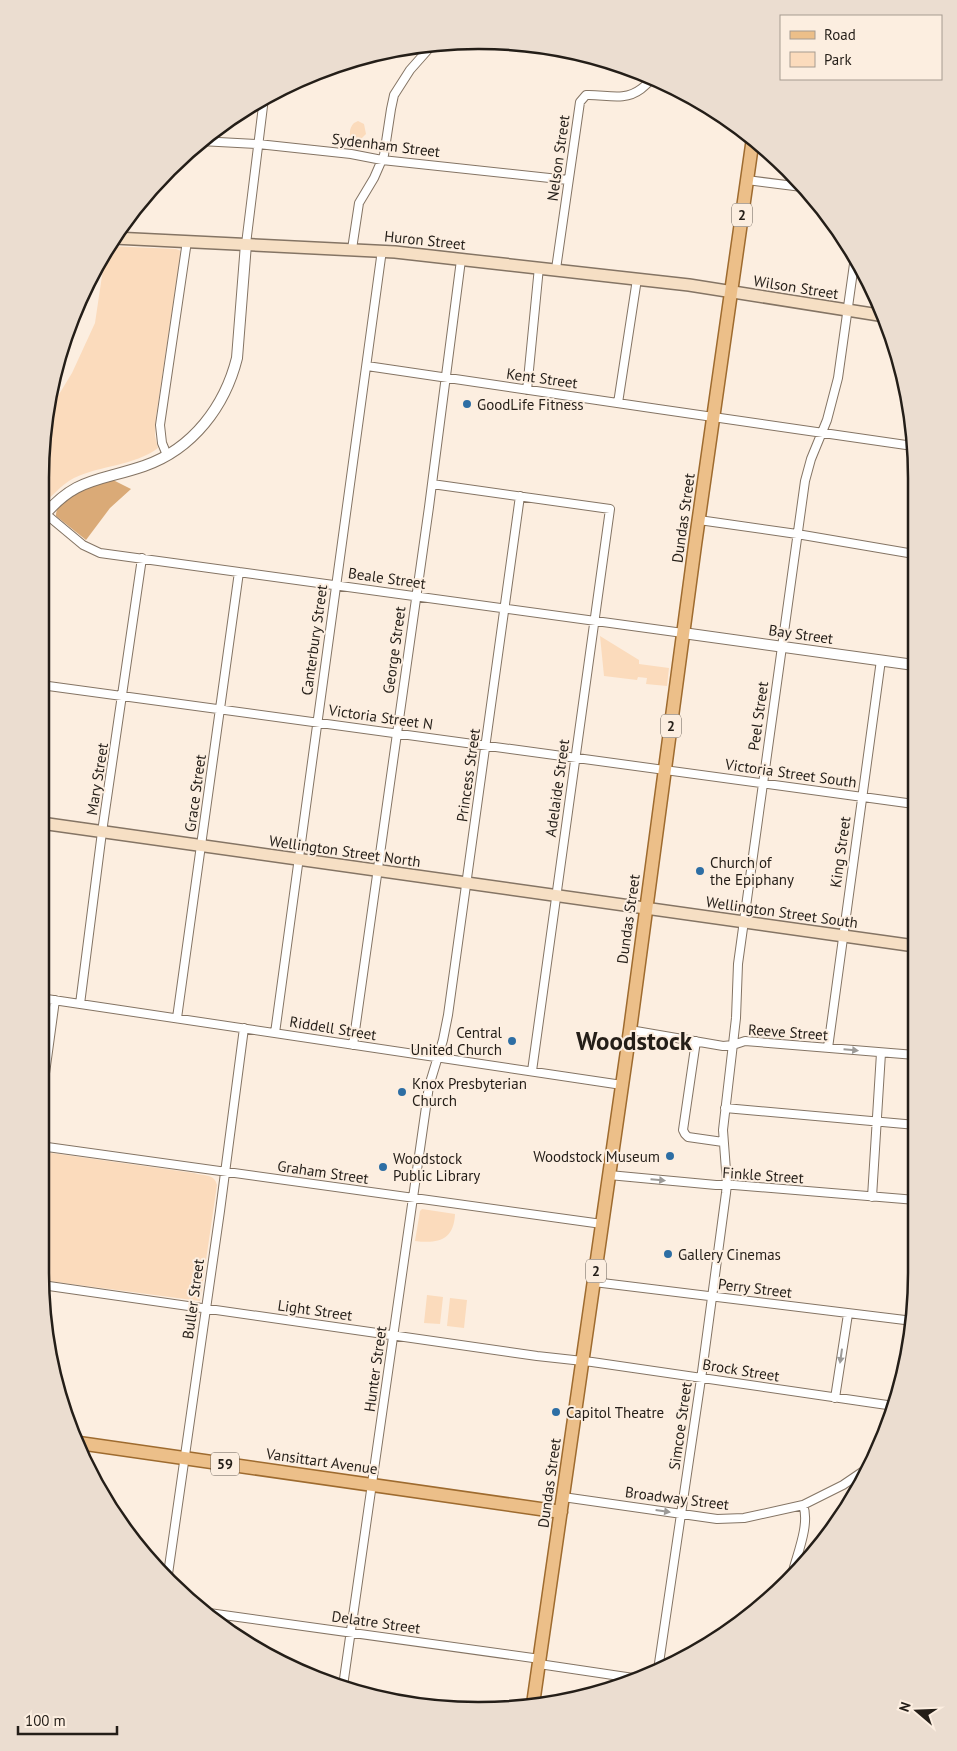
<svg xmlns="http://www.w3.org/2000/svg" width="957" height="1751" font-family="'PT Sans',sans-serif">
<style>
.green{fill:#fbdbbc}
.forest{fill:#daaa77}
.lines{fill:none;stroke-linecap:round;stroke-linejoin:round}
.minor-casing{stroke:#847464;stroke-width:10}
.tertiary-casing{stroke:#847464;stroke-width:12}
.secondary-casing{stroke:#847464;stroke-width:14}
.primary-casing{stroke:#9e6b2f;stroke-width:15}
.minor{stroke:#fff;stroke-width:8}
.tertiary{stroke:#fff;stroke-width:10}
.secondary{stroke:#f6dfc4;stroke-width:11}
.primary{stroke:#ecbf89;stroke-width:12}
.oneway{fill:#9c9a97}
.poi-dot{fill:#2d6ea4;stroke:#fceee0;stroke-width:2}
.labels{text-anchor:middle;dominant-baseline:central;stroke-width:4;stroke-linejoin:round;paint-order:stroke}
.shield{fill:#fceee0;stroke:#655c54;stroke-width:1}
.shield-label{font-size:14px;font-weight:bold;fill:#241e18}
.street-label{font-size:15px;fill:#241e18;stroke:#fceee0}
.poi-label{font-size:15px;fill:#241e18;stroke:#fceee0;text-anchor:start}
.town-label{font-size:25px;font-weight:bold;fill:#241e18;stroke:#fceee0}
.rim{fill:none;stroke:#241e18;stroke-width:2.5}
</style>
<rect width="100%" height="100%" fill="#fceee0"/>
<path class="green" d="M358,121l6,3 2,10 -4,4 -8,3c-6,-5 -5,-13 0,-18z
M108,246l68,3 5,2 -25,166 -1,19 3,12c-24,18 -57,17 -84,30 -13,6 -23,21 -33,26v-54l6,-36 25,-41 23,-50 11,-74z
M600,636l39,24v4l30,4 -2,18 -21,-2 1,-6 -9,-1 -1,3 -33,-4z
M44,1152l150,21c7,3 21,0 23,12l-17,116 -159,-21 -1,-126z
M422,1209l33,5c-1,26 -17,30 -40,27l5,-30z
M427,1295l16,2 -3,27 -16,-1z
M450,1298l17,2 -3,28 -17,-2z"/>
<path class="forest" d="M113,480l18,9 -21,19 -24,32 -30,-24c-1,-20 42,-32 57,-36z"/>
<g class="lines">
<defs>
<path id="minor" d="M200,141l58,3 93,10 31,6 186,20
M747,180l55,7
M246,244l18,-146
M352,249l7,-46 15,-25 10,-23 7,-46 3,-14 16,-25 23,-26
M556,269l24,-167 6,-7c19,-1 38,7 55,-6 4,-3 8,-7 12,-11
M367,366l291,43 255,37
M527,390l12,-123
M618,403l19,-124
M167,455l-5,-12 -2,-18 27,-184
M432,484l178,25 -78,562
M41,510l42,35 17,8 583,80
M699,520l98,14 117,20
M41,685l873,119
M40,998l582,87
M80,1004l22,-172 40,-274
M177,1018l62,-446
M630,1030l93,16 10,-1 12,-4 170,14
M275,1033l107,-783
M696,1041l-13,89 2,4 3,3 35,5
M353,1045l76,-538 32,-247
M828,1048l53,-388
M725,1108l191,17
M40,1110l15,-110
M40,1146l562,78
M609,1175l107,10h18l182,15
M872,1197l9,-144
M594,1282l319,39
M42,1285l495,71 55,6 302,44
M835,1398l13,-84
M563,1497l154,22 27,-1 59,-13 40,-20 25,-17
M793,1571c5,-19 17,-48 10,-66
M168,1574l52,-363 24,-183
M209,1613l331,46
M539,1664l101,15
M658,1670l44,-298 24,-179 1,-9 -4,-54 13,-112 2,-54 67,-483 6,-22 16,-39 11,-42 17,-121
M343,1686l86,-600 14,-46 5,-25 72,-519"/>
<path id="tertiary" d="M41,519c34,-42 56,-37 103,-53 49,-17 81,-60 93,-108l9,-114
M683,633l231,32"/>
<path id="secondary" d="M114,238l281,14 294,33 196,31
M41,823l874,123"/>
<path id="primary" d="M79,1443l482,69
M533,1704l97,-674 65,-485 58,-407"/>
</defs>
<use href="#minor" class="minor-casing"/>
<use href="#tertiary" class="tertiary-casing"/>
<use href="#secondary" class="secondary-casing"/>
<use href="#primary" class="primary-casing"/>
<use href="#minor" class="minor"/>
<use href="#tertiary" class="tertiary"/>
<use href="#secondary" class="secondary"/>
<use href="#primary" class="primary"/>
</g>
<defs><path id="oneway-solid" d="M-6-.8H1V-3.2L6.5 0L1 3.2V.8H-6Z" transform="scale(1.25)"/></defs>
<g class="oneway">
<use href="#oneway-solid" transform="translate(851 1050) rotate(5)"/>
<use href="#oneway-solid" transform="translate(658 1180) rotate(5)"/>
<use href="#oneway-solid" transform="translate(841 1356) rotate(98)"/>
<use href="#oneway-solid" transform="translate(663 1511) rotate(8)"/>
</g>
<g class="poi-dot">
<circle cx="467" cy="404" r="5"/>
<circle cx="700" cy="871" r="5"/>
<circle cx="512" cy="1041" r="5"/>
<circle cx="402" cy="1092" r="5"/>
<circle cx="670" cy="1156" r="5"/>
<circle cx="383" cy="1167" r="5"/>
<circle cx="668" cy="1254" r="5"/>
<circle cx="556" cy="1412" r="5"/>
</g>
<g class="labels">
<g class="shield">
<rect x="732" y="203.5" width="20" height="23" rx="4"/>
<rect x="661" y="714.5" width="20" height="23" rx="4"/>
<rect x="586" y="1259.5" width="20" height="23" rx="4"/>
<rect x="211" y="1452.5" width="28" height="23" rx="4"/>
</g>
<g class="shield-label">
<text x="742" y="215">2</text>
<text x="671" y="726">2</text>
<text x="596" y="1271">2</text>
<text x="225" y="1464">59</text>
</g>
<g class="street-label">
<text transform="translate(386 145) rotate(7)">Sydenham Street</text>
<text transform="translate(558 158) rotate(-82)">Nelson Street</text>
<text transform="translate(425 240) rotate(6)">Huron Street</text>
<text transform="translate(796 287) rotate(9)">Wilson Street</text>
<text transform="translate(542 378) rotate(8)">Kent Street</text>
<text transform="translate(683 518) rotate(-82)">Dundas Street</text>
<text transform="translate(387 578) rotate(8)">Beale Street</text>
<text transform="translate(801 634) rotate(8)">Bay Street</text>
<text transform="translate(314 640) rotate(-82)">Canterbury Street</text>
<text transform="translate(394 650) rotate(-82)">George Street</text>
<text transform="translate(758 716) rotate(-82)">Peel Street</text>
<text transform="translate(381 717) rotate(8)">Victoria Street N</text>
<text transform="translate(791 773) rotate(8)">Victoria Street South</text>
<text transform="translate(468 775) rotate(-82)">Princess Street</text>
<text transform="translate(97 779) rotate(-81)">Mary Street</text>
<text transform="translate(557 788) rotate(-82)">Adelaide Street</text>
<text transform="translate(195 793) rotate(-82)">Grace Street</text>
<text transform="translate(345 851) rotate(8)">Wellington Street North</text>
<text transform="translate(840 852) rotate(-82)">King Street</text>
<text transform="translate(782 912) rotate(8)">Wellington Street South</text>
<text transform="translate(628 919) rotate(-82)">Dundas Street</text>
<text transform="translate(333 1028) rotate(9)">Riddell Street</text>
<text transform="translate(788 1032) rotate(4)">Reeve Street</text>
<text transform="translate(323 1172) rotate(8)">Graham Street</text>
<text transform="translate(763 1175) rotate(4)">Finkle Street</text>
<text transform="translate(755 1288) rotate(7)">Perry Street</text>
<text transform="translate(193 1299) rotate(-82)">Buller Street</text>
<text transform="translate(315 1310) rotate(8)">Light Street</text>
<text transform="translate(375 1369) rotate(-82)">Hunter Street</text>
<text transform="translate(741 1370) rotate(9)">Brock Street</text>
<text transform="translate(680 1426) rotate(-82)">Simcoe Street</text>
<text transform="translate(322 1461) rotate(8)">Vansittart Avenue</text>
<text transform="translate(549 1483) rotate(-82)">Dundas Street</text>
<text transform="translate(677 1498) rotate(7)">Broadway Street</text>
<text transform="translate(376 1622) rotate(8)">Delatre Street</text>
</g>
<g class="poi-label">
<text x="477" y="404">GoodLife Fitness</text>
<text x="710" y="862">Church of<tspan x="710" dy="17">the Epiphany</tspan></text>
<text x="502" y="1032" text-anchor="end">Central<tspan x="502" dy="17">United Church</tspan></text>
<text x="412" y="1083">Knox Presbyterian<tspan x="412" dy="17">Church</tspan></text>
<text x="660" y="1156" text-anchor="end">Woodstock Museum</text>
<text x="393" y="1158">Woodstock<tspan x="393" dy="17">Public Library</tspan></text>
<text x="678" y="1254">Gallery Cinemas</text>
<text x="566" y="1412">Capitol Theatre</text>
</g>
<g class="town-label">
<text x="634" y="1041">Woodstock</text>
</g>
</g>
<path d="M0 0H957V1751H0ZM478 49H479A429 429 0 0 1 908 478V1273A429 429 0 0 1 479 1702H478A429 429 0 0 1 49 1273V478A429 429 0 0 1 478 49Z" fill="#ebddd0" fill-rule="evenodd"/>
<path class="rim" d="M478 49H479A429 429 0 0 1 908 478V1273A429 429 0 0 1 479 1702H478A429 429 0 0 1 49 1273V478A429 429 0 0 1 478 49Z"/>
<rect x="780" y="15" width="162" height="65" fill="#fceee0" stroke="#a69b90"/>
<rect x="790" y="31" width="25" height="8" fill="#ecbf89" stroke="#a69b90"/>
<text x="824" y="40" font-size="15" fill="#241e18">Road</text>
<rect x="790" y="52" width="25" height="15" fill="#fbdbbc" stroke="#a69b90"/>
<text x="824" y="65" font-size="15" fill="#241e18">Park</text>
<g transform="translate(917 1711) rotate(289)" stroke="#fceee0" stroke-width="4" paint-order="stroke">
<path d="M0-4L9 19L0 12L-9 19Z" fill="#241e18"/>
<text y="-8" font-size="14" font-weight="bold" text-anchor="middle" fill="#241e18">N</text>
</g>
<path d="M18 1726v8h99v-8" fill="none" stroke="#241e18" stroke-width="2.5"/>
<text x="25" y="1726" font-size="15" fill="#241e18" stroke="#fceee0" stroke-width="4" paint-order="stroke">100 m</text>
</svg>
